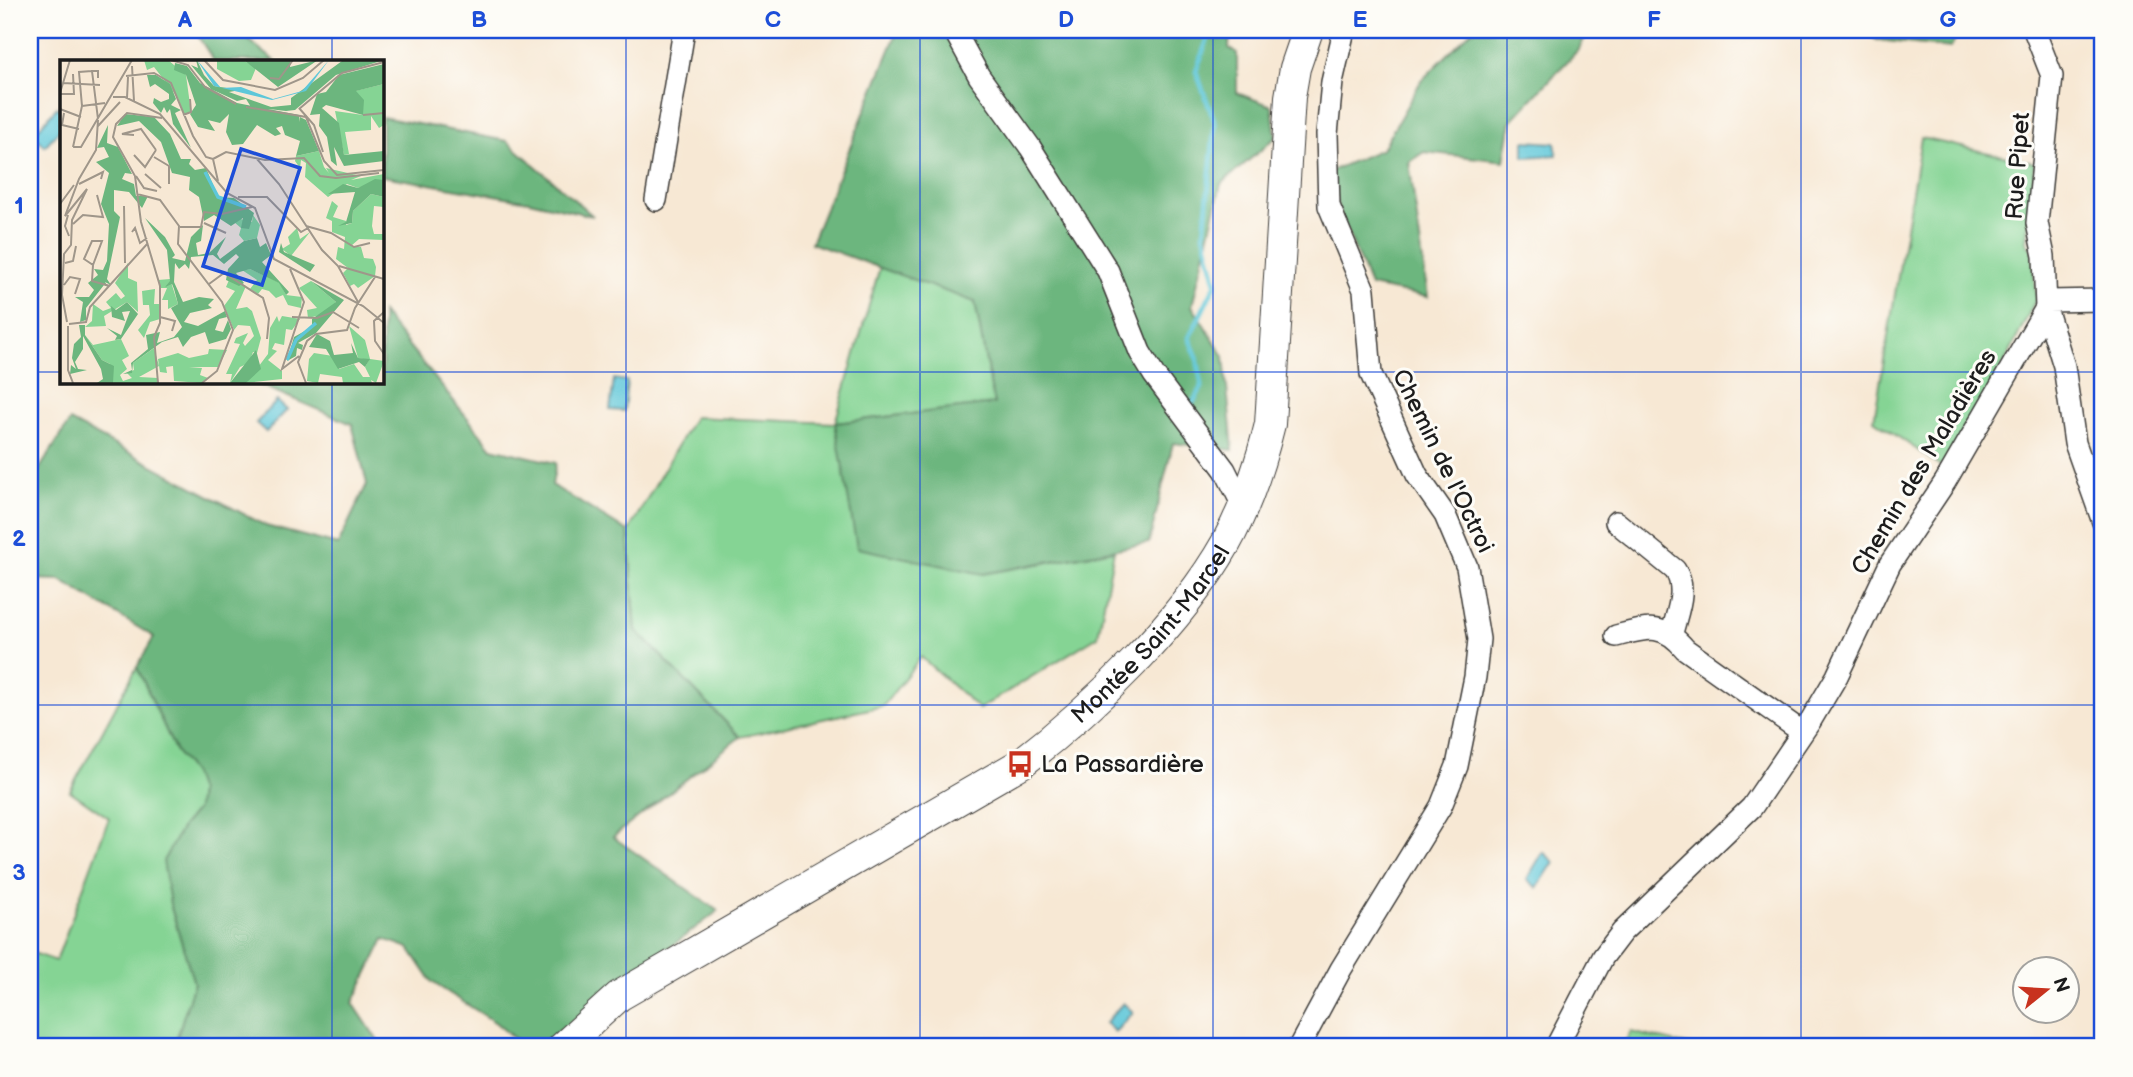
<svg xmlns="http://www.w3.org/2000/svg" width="2133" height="1077" font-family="'Balsamiq Sans',sans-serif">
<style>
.green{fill:#85d494;stroke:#507858;stroke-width:2}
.forest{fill:#6cb67e;stroke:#44694d;stroke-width:2}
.water{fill:#5ec7d9;stroke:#3d727a;stroke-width:2}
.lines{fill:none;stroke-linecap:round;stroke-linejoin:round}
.stream{stroke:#5ec7d9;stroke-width:5}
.street-casing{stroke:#3d3b38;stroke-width:24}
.secondary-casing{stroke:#3d3b38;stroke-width:32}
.street{stroke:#fff;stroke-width:21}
.secondary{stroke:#fff;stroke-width:30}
.grid{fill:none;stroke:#1d4ed8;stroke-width:2;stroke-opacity:0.55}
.labels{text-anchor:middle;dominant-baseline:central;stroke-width:6;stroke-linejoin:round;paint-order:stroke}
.street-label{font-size:24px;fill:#1c1c1c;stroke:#fdfcf7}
.poi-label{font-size:24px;fill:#1c1c1c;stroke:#fdfcf7;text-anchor:start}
.inset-river{fill:none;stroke:#5ec7d9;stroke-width:3.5}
.inset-road{fill:none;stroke:#9f968a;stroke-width:2}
.view{fill:#1d4ed8;fill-opacity:0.15;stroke:#1d4ed8;stroke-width:3.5}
.inset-edge{fill:none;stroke:#1c1c1c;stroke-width:3.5}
.neatline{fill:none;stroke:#1d4ed8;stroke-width:2.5}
.grid-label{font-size:23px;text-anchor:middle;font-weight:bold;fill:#1d4ed8}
</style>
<rect width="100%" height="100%" fill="#fdfcf7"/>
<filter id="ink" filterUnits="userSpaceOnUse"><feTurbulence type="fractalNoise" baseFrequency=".0143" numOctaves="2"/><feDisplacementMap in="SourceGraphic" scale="14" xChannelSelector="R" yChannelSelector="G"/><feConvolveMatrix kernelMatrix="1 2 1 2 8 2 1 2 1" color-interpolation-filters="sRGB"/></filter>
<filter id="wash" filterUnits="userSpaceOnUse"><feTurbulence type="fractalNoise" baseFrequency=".00686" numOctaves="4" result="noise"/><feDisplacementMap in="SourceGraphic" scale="28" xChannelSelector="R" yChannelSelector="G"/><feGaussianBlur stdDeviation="1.57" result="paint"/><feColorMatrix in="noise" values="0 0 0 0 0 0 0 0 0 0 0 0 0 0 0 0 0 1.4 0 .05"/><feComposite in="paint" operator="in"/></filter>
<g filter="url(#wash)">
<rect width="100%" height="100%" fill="#f7e8d4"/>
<path class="green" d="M1921,138l114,25 -9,78 6,9 4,49 -33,67 -61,101 -68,-47z
M880,267l95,35 19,102 -159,19 148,151 131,-24 -16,86 -119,73 -58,-52 -38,49 -143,31 -104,-107 -8,-98 66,-115 141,6z
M137,667l38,83 18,24 6,17 -2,18 -15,18 -12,77 24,79 -20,64h-144v-95l26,9 53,-143 -39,-27z
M1631,1032l63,15h-72z"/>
<path class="forest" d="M194,30h42l39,31h-61z
M898,30h332l-1,18 8,5v40l35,13 4,31 -55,47 -29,122 32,50 9,94 -60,-7 -24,100 -166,31 -126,-26 -22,-125 159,-19 -19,-102 -164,-59z
M1472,30h117l-10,19 -68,72 -7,40 -80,-9 -15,10 19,135 -58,-11 -32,-78 -8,-37 52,-22 39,-68z
M1859,30h101l-9,18 -74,-8z
M382,117l125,24 86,75 -64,-15 -147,-25z
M382,313l110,135 64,15 -4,22 76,47 8,98 104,107 -127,100 105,74 -180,136h-14l-28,-24 -64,-41 -23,-34 -25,-9 -31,64 27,41 -1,3h-205l20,-64 -24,-79 -7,-43 19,-34 15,-18 2,-17 -6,-18 -18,-24 -38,-83 17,-30 -94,-57 -30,-1v-101l3,1 37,-58 196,105 72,19 29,-61 -15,-60 -99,-42h129z"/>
<path class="water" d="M57,107l4,4v17l-16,18 -12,-11z
M1524,141l31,2 2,12 -33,2z
M614,379l13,2 -3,30 -14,-1z
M277,401l10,9 -21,22 -10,-9z
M1543,852l11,10 -17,26 -10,-9z
M1123,1003l10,9 -18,20 -10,-9z"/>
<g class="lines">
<path class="stream" d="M1188,411l14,-24 -5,-30 -8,-19 27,-55 -12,-49 11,-111 -19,-52 15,-41"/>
</g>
</g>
<g filter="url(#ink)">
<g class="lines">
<defs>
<path id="street" d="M954,30l25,46 51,71 78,124 32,81 14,23 71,95 18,36
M656,200l28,-170
M2048,301l55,-1
M2046,308l18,58 11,77 28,79
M1616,522l59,48c13,19 2,42 -3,63
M1616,636c31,-8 47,-14 69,13l117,83
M1299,1047l42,-78 100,-163 16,-40 18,-89 4,-38 -12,-72 -22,-52 -28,-40 -46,-101 -7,-84 -35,-84 -2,-72 5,-52 12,-52
M1556,1047l47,-90 19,-25 130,-125 59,-87 26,-44 53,-112 55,-82 101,-174 -2,-52 -7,-33 15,-147 -18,-46"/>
<g id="secondary">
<path id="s1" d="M563,1047l56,-51 401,-232c73,-56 161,-141 206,-221 21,-38 34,-78 44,-119l20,-327 5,-29 13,-38"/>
</g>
</defs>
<use href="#street" class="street-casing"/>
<use href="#secondary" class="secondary-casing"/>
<use href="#street" class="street"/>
<use href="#secondary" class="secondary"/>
</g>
</g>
<path class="grid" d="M332,30v31M626,30v1017M920,30v1017M1213,30v1017M1507,30v1017M1801,30v1017M30,372h31M382,372h1721M332,382v665M30,705h2073"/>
<defs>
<symbol id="bus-bare" viewBox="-9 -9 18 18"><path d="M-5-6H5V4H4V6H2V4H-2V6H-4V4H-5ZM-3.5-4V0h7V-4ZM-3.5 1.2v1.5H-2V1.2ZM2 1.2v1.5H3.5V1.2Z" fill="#c8321e" stroke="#fdfcf7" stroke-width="2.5" paint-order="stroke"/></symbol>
</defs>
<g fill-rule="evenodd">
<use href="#bus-bare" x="1001" y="745" width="38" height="38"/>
</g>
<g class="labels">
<g class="street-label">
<text transform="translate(2018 166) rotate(-86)">Rue Pipet</text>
<text transform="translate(1443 461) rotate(64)">Chemin de l'Octroi</text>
<text transform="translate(1924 462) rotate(-59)">Chemin des Maladières</text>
<text stroke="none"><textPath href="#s1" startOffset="724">Montée Saint-Marcel</textPath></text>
</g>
<g class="poi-label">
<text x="1041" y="764">La Passardière</text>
</g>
</g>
<g transform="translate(60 60)">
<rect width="324" height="324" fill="#f7e8d4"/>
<path d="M84,0h24l18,15 5,37 -7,2 -6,-16 -24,-31 -7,3zM183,0l13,8 -5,12 -12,1 -22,-12v-9zM324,24v41l-5,3 -8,-12v14l-26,2 4,22 -5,1 -9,-44 28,4 -1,-16 -7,-8zM259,91l5,16 5,6 -3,-5 35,8 -10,4 33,-6v6l-26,8 -11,-4 -19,13 -23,-20 1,-14 -5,-3 -1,8 -5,-7 1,-5zM311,134l13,3v10l-10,-1 -2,20 2,8h10v6l-25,-1 -8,7 10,1 3,11 9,1 3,8 -1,9 -17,12 -4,-4 -4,2 -7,-13 5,-5 -12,-9 2,-12 6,2 1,-12 -13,-5v-11l-6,-3 6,-17 6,5 -5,11 13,4v4l6,-2 1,-12zM193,155l7,10 -3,13 -13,3 -5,-6 2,-7 -7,-6 3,-4 15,4zM237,168l3,11 10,-7 -19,24 -9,-7 8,-5 -2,-7zM68,203v15l9,4 1,30 -11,-10 -23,14 2,10 -21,1 7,-6 1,-17 10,7 8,-3 -5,-6 10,-9 5,6 4,-3 -10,-13zM190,209l30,14 6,12 16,2 -1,11 -13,-3 -5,-10 -7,3 -7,-7 -7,-2 -4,5 -8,-5 7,-9 -15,-10zM110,219l8,25 -10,5v-9h-6l5,-12h-6l-3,-8zM169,220l17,6 -10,23 11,-2 5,4 9,27 -4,15 -4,-1 -4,11 -9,4 -10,16 2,-9h-6l14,-30 -6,-1 2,-5 12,-5 -5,10 2,3 9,-10 -4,-10 -12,-1 -4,5 -10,-24 11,-15 -9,-4zM251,221l25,21 -7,11 -21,5 -1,-8 10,-2 -18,-20zM95,229l-1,15h7l-1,15 -10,3 -6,16 -6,-8 12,-15 -1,-10h-6l-1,-14zM217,256l2,6 3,-6 18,3 -8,11 -6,-1 -2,16 -9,-2 -3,6 5,2 -9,9 14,11v8l-36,4 22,-29 2,-26zM289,266l16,14 5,19 14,2 -8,22 -5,-3 1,3h-29l-1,-6 -22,-3 -2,9 -11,-2 2,-22 5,-6 19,3 6,13 15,-5 9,13h7l-5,-10 4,-7 -11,-2zM25,275l8,10 28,-6 8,17 -7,4 5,9 -7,6 3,6 9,-3 -5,-5 7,-3 -1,-7 21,-15 5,18 -20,11 19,1v5h-45l-3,-19 -8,-4zM149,289l18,1 -9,17h-29l13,1 -2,7 8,3 -6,5 -28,-2 -1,-15 -7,1 1,6 -7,-1 -2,-13 20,-6 11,5 19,-4z" fill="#85d494"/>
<path d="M136,0h1l7,15 10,11 26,4 -11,2 42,15 20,-2v-7l51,-37 42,-1 -48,15 -41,35 -9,1 -35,-4 -5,-8 -9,2 -26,-12 -20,-24 7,3zM231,0l-1,7 28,-7 -40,27 -33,-26zM115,3l12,3 13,17 37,20 62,12 1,7v-5l6,3 13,31 -23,5 4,-15 -15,-6 -3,-9 -6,2 5,6 -6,2 -18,-11 -14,19 -11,1 -6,-13 3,-18 -9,9 -12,-3 7,11 -17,-4 -8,-13 6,-9 -10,-30 -12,-5zM324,4v20l-28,7 8,9 -1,15 -37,-10 -4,3 17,15 5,32 40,-4v10l-40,5 -10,-19 3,19 -6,-5 -4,-24 -8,-11 1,-12 -10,1 7,-21 9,-2 13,-17zM87,15h9l14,9 6,15 -5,6 10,5 -6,3 16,35 -18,-24 -3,-15 -3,4 -3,-6 -3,6 -8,-10 1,-5 7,4 8,-3v-5l-14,-10 -5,3zM65,54l29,3 16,17 11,25h10l-2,5 6,6 11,-2 12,29 16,1 20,15 -5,16 -8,-1 2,-10 -12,8 -17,-11 -10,6 -5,-24 -10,-7 1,-13 -18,-4 -11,-31 -22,-21 -22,5zM48,65l-1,18 11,4 14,27 -7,-1 -3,6 12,5 2,12h12l-6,12 -13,-16 -15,-2v21l6,6 -13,62 4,6 -6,-3 3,5 -4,-2 -18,23v12l-6,2 3,-20 -8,-5h14l5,-7 -6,-7 10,-8 -4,-6 9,1 4,-9 2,-37 -8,-20 8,-31 -13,-11 13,-5 -5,-10 -7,1zM315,119l9,1v17l-13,-3 -18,17 -1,12 -14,3 8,-4 9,-30 -27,2 15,-10 15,4zM85,158l20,19 10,18 -3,3 13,3 6,-24 12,-12 -2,16 -5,2 2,12 11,-2 17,-16 -9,17 3,5 24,-18 13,-3 3,9 6,-4 5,12 -9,7 27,30 -3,3 -7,-12 -29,-14 -14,4 8,10 -5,3 -13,-6 2,-11 11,-12 -3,-3 -12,10 -11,-9 -22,2 -2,12 -4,-5 -6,5 -4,-6 -1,19 9,20 16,-5 15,2 -6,6 4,3 -22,5 -6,9 14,4 27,-15 2,6 -8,2 -4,11 8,2 5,-12 3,9 -5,10 -17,5 -4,-12 -14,5 -8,10 -5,-10 -16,5 -29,21 -1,10 -9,1 9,-4 -1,-7 17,-14 -2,-14 14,-3 -3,11 17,-6 8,-10 -11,-19 7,-4 -4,-15 -2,-5 -7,3 5,-6 -3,-31zM221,183l3,9 31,13 -5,7 -31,-20zM251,221l33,19 -28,33 -18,10 5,2 -1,5 -5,-2 -1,8 -9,5 7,-24 18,-10v-8l24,-17zM67,242l11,12 -17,25 -6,1 2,-4 -10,-8 14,7 9,-24 -8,1 3,9 -13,-4 -1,-11 5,4zM19,265h6v10l17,25 12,6 -1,17h-16l6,-4 -2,-10 -18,-33v13l-8,13 3,7 9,1 -17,4 1,-9 5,4 -4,-11 2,-14 7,-7zM257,274l13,7 4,14 19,-2 -2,-10 7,15 12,1 -5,8 -6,-5 -21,7 -12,-20 -17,-2zM196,290l5,19 -15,14h-16z" fill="#6cb67e"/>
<path d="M137,0l24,28 20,-1 32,12 29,-8 27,-31 -23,31 -34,9 -58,-14z" fill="#5ec7d9"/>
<path class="inset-river" d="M145,112l13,25 28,10M227,300l9,-20 20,-17"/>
<path class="inset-road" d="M111,0l17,5 17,22 31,17M144,0l19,20 52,10 28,-12 21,-18M72,6l2,35M66,16l28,-3 17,10 22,53 13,21 7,2M210,18l9,1 14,-19M3,23l37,2M0,33l10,-33M0,34h14l-1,-20M53,37h12l35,17 67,79 28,15 19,51 89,47 21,17M67,38l1,-21M22,46l23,-3M186,47l60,10 18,44 13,14 47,-5M239,48l15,17 9,27M0,49l21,8M239,49l43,-36 42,-11M4,53l-2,12 17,4M123,55l8,-3 -1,-13M303,55l21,-2M38,59l-6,-48h6v7M38,66l22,-24M74,75l-12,-1 19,-5 15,21M13,87l9,-41 -3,-34 13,-1M13,87h8l51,-87M74,95l11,12 11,-17M94,97l15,9v18M153,99l13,-7 39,8 39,-2 16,18 16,2M153,99l5,22M197,99l22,25 43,66 16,16 20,36M85,114l16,14M76,116l8,12 13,3M276,118l43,-5M19,124l24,-12 -2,7M77,134l23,6 19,26 -1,18 44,58 11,28 -16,41 -15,12M178,137h29l34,35 7,-4M0,144l14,-19M64,146l1,57M8,155l-3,11 4,10M144,163l22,10M13,164l10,-9 20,2 -6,-22M246,166l25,7 23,14 16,-4M120,167h21l3,-15 18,2 30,-7M72,172l3,-4 5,15 7,-5M5,203l8,-2 3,-15M33,205l9,-24h-10l-8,18 9,6 -1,16 18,5M279,206l45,13M230,209l14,33 -22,67 17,-13M149,224l15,-11 39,25 6,20 -2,21M4,225l6,-8 10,2 -5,15M324,252l-10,9 1,20 9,13M100,257l15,4 -3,10M232,257l25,1 16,-6 26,16M7,262l-5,-27 2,-41 7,-9 1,-25 15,-31 -22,27 14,-37 17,-29 2,-30M9,264l17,-2 4,-15 58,-64M8,266v44l5,13M98,323l-4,-46 6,-14v-37l-19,-64 -6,-46 -22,-39 3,-13 11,-11 35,5M246,323l-8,-21 9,-21 9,-7 31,-4 8,-22 20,-31"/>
<path class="view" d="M181,89l59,19 -38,117 -59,-19z"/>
<rect width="324" height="324" class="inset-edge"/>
</g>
<rect width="2133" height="1077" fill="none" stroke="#fdfcf7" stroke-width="77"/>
<g transform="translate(2046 990) rotate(72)"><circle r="33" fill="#fdfcf7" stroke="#a3a29f" stroke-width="2"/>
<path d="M0-5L12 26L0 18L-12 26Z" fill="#c8321e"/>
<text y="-10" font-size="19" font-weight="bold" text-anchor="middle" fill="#1c1c1c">N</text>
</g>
<rect x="38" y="38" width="2056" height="1000" class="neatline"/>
<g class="grid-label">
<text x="185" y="27">A</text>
<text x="479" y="27">B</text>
<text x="773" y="27">C</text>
<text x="1066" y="27">D</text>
<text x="1360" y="27">E</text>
<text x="1654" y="27">F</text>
<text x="1948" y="27">G</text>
<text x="19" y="213">1</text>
<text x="19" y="546">2</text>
<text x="19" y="880">3</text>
</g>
</svg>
